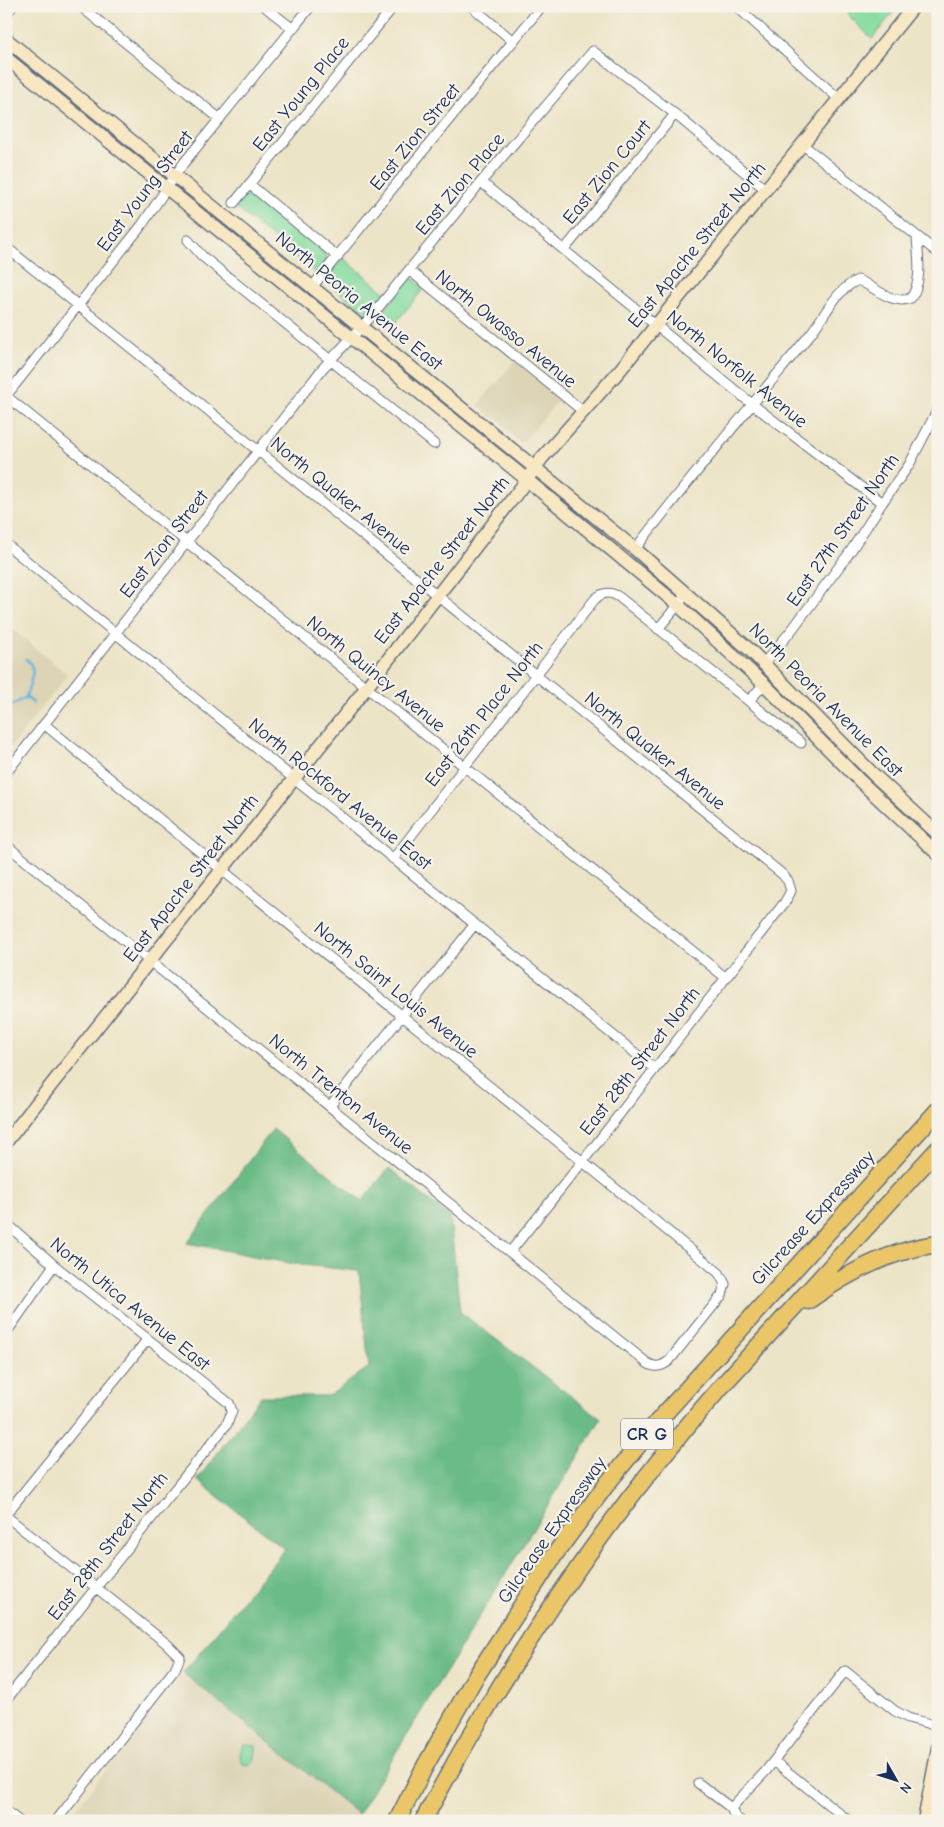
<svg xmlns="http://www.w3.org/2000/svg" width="944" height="1827" font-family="'Comic Neue',sans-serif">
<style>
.built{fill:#ddd4b6}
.green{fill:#84db9f;stroke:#50857e}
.forest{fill:#6bbb86;stroke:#437572}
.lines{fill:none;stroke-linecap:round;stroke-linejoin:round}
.stream{stroke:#64b4df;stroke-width:2.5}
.street-casing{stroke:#646e82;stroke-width:11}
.secondary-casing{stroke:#646e82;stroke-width:15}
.highway-casing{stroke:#646e82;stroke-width:19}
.street{stroke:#fff;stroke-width:9}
.secondary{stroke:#f7e8c3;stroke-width:12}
.highway{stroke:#eac669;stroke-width:16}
.labels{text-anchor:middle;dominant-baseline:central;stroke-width:4.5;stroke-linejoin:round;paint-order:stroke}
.shield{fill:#f7f3e8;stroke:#5d6a87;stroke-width:1}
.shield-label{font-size:18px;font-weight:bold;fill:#1b2f5e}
.street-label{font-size:19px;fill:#1b2f5e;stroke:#f7f3e8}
</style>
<rect width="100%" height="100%" fill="#f7f3e8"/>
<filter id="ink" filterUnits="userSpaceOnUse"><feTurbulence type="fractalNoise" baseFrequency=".02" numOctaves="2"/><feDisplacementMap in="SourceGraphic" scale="10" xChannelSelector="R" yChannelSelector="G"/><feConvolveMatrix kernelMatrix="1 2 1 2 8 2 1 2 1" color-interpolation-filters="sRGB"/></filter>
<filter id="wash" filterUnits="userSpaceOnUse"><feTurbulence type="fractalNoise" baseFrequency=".0096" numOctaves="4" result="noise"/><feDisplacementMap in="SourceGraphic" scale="20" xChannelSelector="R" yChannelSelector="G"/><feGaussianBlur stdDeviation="1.12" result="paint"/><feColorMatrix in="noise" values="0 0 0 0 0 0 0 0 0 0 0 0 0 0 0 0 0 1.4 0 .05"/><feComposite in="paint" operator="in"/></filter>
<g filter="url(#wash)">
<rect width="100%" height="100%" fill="#ece4c6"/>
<path class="built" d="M515,361l45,37 -35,42 -6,3 -18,-19 2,-1 -8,-7 -2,2 -15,-13z
M6,624l62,51 -62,78z
M183,1673l175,141 -6,7h-286z"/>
<path class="green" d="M839,6h59l-26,33z
M247,193h3l74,59c6,10 -1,15 -7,22l-82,-67z
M343,258l43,35 -19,21 -43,-34z
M411,277l13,11 -31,38 -13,-11z
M244,1745l12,1 -1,13 -7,6 -5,-1c-4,-8 -4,-11 1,-19z"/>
<path class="forest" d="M273,1129l89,72 27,-33 61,49 10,95 141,107 -243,395 -175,-141 102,-124 -88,-69 64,-84h68l40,-29 -10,-96 -65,-7 -107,-21z"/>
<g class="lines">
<path class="stream" d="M26,659c13,9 3,25 0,38l7,6
M6,709l20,-12"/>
</g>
</g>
<g filter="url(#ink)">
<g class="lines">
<defs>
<path id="street" d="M80,6l140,113
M264,6l29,23
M471,6l42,35
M736,6l103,93
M6,14l7,-8
M802,144l136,109
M481,182l271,222 130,99
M249,184l89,73
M234,203l160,-197
M188,240l14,16 232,188
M6,247l776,627 6,7 3,10 -6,11 -202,259 -73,91
M564,250l111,-136
M409,270l175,142
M312,287l230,-281
M6,396l720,582
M6,396l136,-171 41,-61 128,-158
M6,544l298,243 351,282
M635,549c56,-72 115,-142 173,-212 16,-19 27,-47 50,-57 17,7 35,26 53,18 12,-18 7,-41 6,-61
M658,629l23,-28
M764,663l27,-32 59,-79 32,-49 27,-38 29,-56
M749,701l15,-17
M6,773l317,-405 46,-49 112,-137 112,-131 82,63 90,75
M6,845l641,518c8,5 14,4 22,-2l53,-66 3,-11 -6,-11c-224,-184 -452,-364 -675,-549
M393,859l202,-260c8,-7 15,-8 24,-2l182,146
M330,1106l145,-182
M6,1223l48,42 175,138 3,8 -5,13 -221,276
M6,1333l48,-68
M6,1514l141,-174
M6,1516l161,128 13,13 -5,12 -119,152
M774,1761l75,60
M698,1783l33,25 4,9 6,4
M731,1808l34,-36 80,-101 50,40 13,7 30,8
M6,1811l13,10"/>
<path id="secondary" d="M6,39l629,510 116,102 122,123 65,60
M6,58l509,412 163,135 86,79 97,98 77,72
M6,1142l360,-454 154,-199 22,-31 78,-88 294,-364
M924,1821l14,-73"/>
<path id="highway" d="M808,1301c39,-28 82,-51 130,-57
M397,1821l27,-53 49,-87 82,-127 51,-69 52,-64 280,-311
M423,1821c83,-156 180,-300 297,-433l218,-239"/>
</defs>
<use href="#street" class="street-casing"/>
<use href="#secondary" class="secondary-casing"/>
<use href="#highway" class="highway-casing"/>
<use href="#street" class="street"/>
<use href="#secondary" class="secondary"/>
<use href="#highway" class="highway"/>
</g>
</g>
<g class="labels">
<rect class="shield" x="621" y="1418.5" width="52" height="31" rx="4"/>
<g class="shield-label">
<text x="647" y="1434">CR G</text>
</g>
<g class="street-label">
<text transform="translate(301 94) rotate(-51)">East Young Place</text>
<text transform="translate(415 137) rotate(-51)">East Zion Street</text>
<text transform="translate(607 172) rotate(-51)">East Zion Court</text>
<text transform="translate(460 184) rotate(-50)">East Zion Place</text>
<text transform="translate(145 191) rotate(-53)">East Young Street</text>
<text transform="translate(697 245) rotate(-51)">East Apache Street North</text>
<text transform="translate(359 301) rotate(39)">North Peoria Avenue East</text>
<text transform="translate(506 329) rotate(39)">North Owasso Avenue</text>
<text transform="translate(737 369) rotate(39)">North Norfolk Avenue</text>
<text transform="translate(341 496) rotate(39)">North Quaker Avenue</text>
<text transform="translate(843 530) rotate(-55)">East 27th Street North</text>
<text transform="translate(164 544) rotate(-52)">East Zion Street</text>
<text transform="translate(442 560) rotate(-52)">East Apache Street North</text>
<text transform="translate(376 674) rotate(39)">North Quincy Avenue</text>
<text transform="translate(826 700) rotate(45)">North Peoria Avenue East</text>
<text transform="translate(484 714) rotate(-52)">East 26th Place North</text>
<text transform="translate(655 751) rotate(39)">North Quaker Avenue</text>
<text transform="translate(340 794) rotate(39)">North Rockford Avenue East</text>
<text transform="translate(191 878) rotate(-52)">East Apache Street North</text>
<text transform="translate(396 990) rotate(39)">North Saint Louis Avenue</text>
<text transform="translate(640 1061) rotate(-52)">East 28th Street North</text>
<text transform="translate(341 1094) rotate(39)">North Trenton Avenue</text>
<text transform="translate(813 1218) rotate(-48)">Gilcrease Expressway</text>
<text transform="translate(130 1304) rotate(39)">North Utica Avenue East</text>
<text transform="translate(552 1530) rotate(-55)">Gilcrease Expressway</text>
<text transform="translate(108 1546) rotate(-52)">East 28th Street North</text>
</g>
</g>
<rect width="944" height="1827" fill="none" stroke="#f7f3e8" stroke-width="25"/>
<g transform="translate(896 1780) rotate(129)" stroke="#f7f3e8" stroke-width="4" paint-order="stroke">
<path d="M0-4L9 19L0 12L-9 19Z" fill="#1b2f5e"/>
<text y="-8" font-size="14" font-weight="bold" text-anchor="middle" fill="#1b2f5e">N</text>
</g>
</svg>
